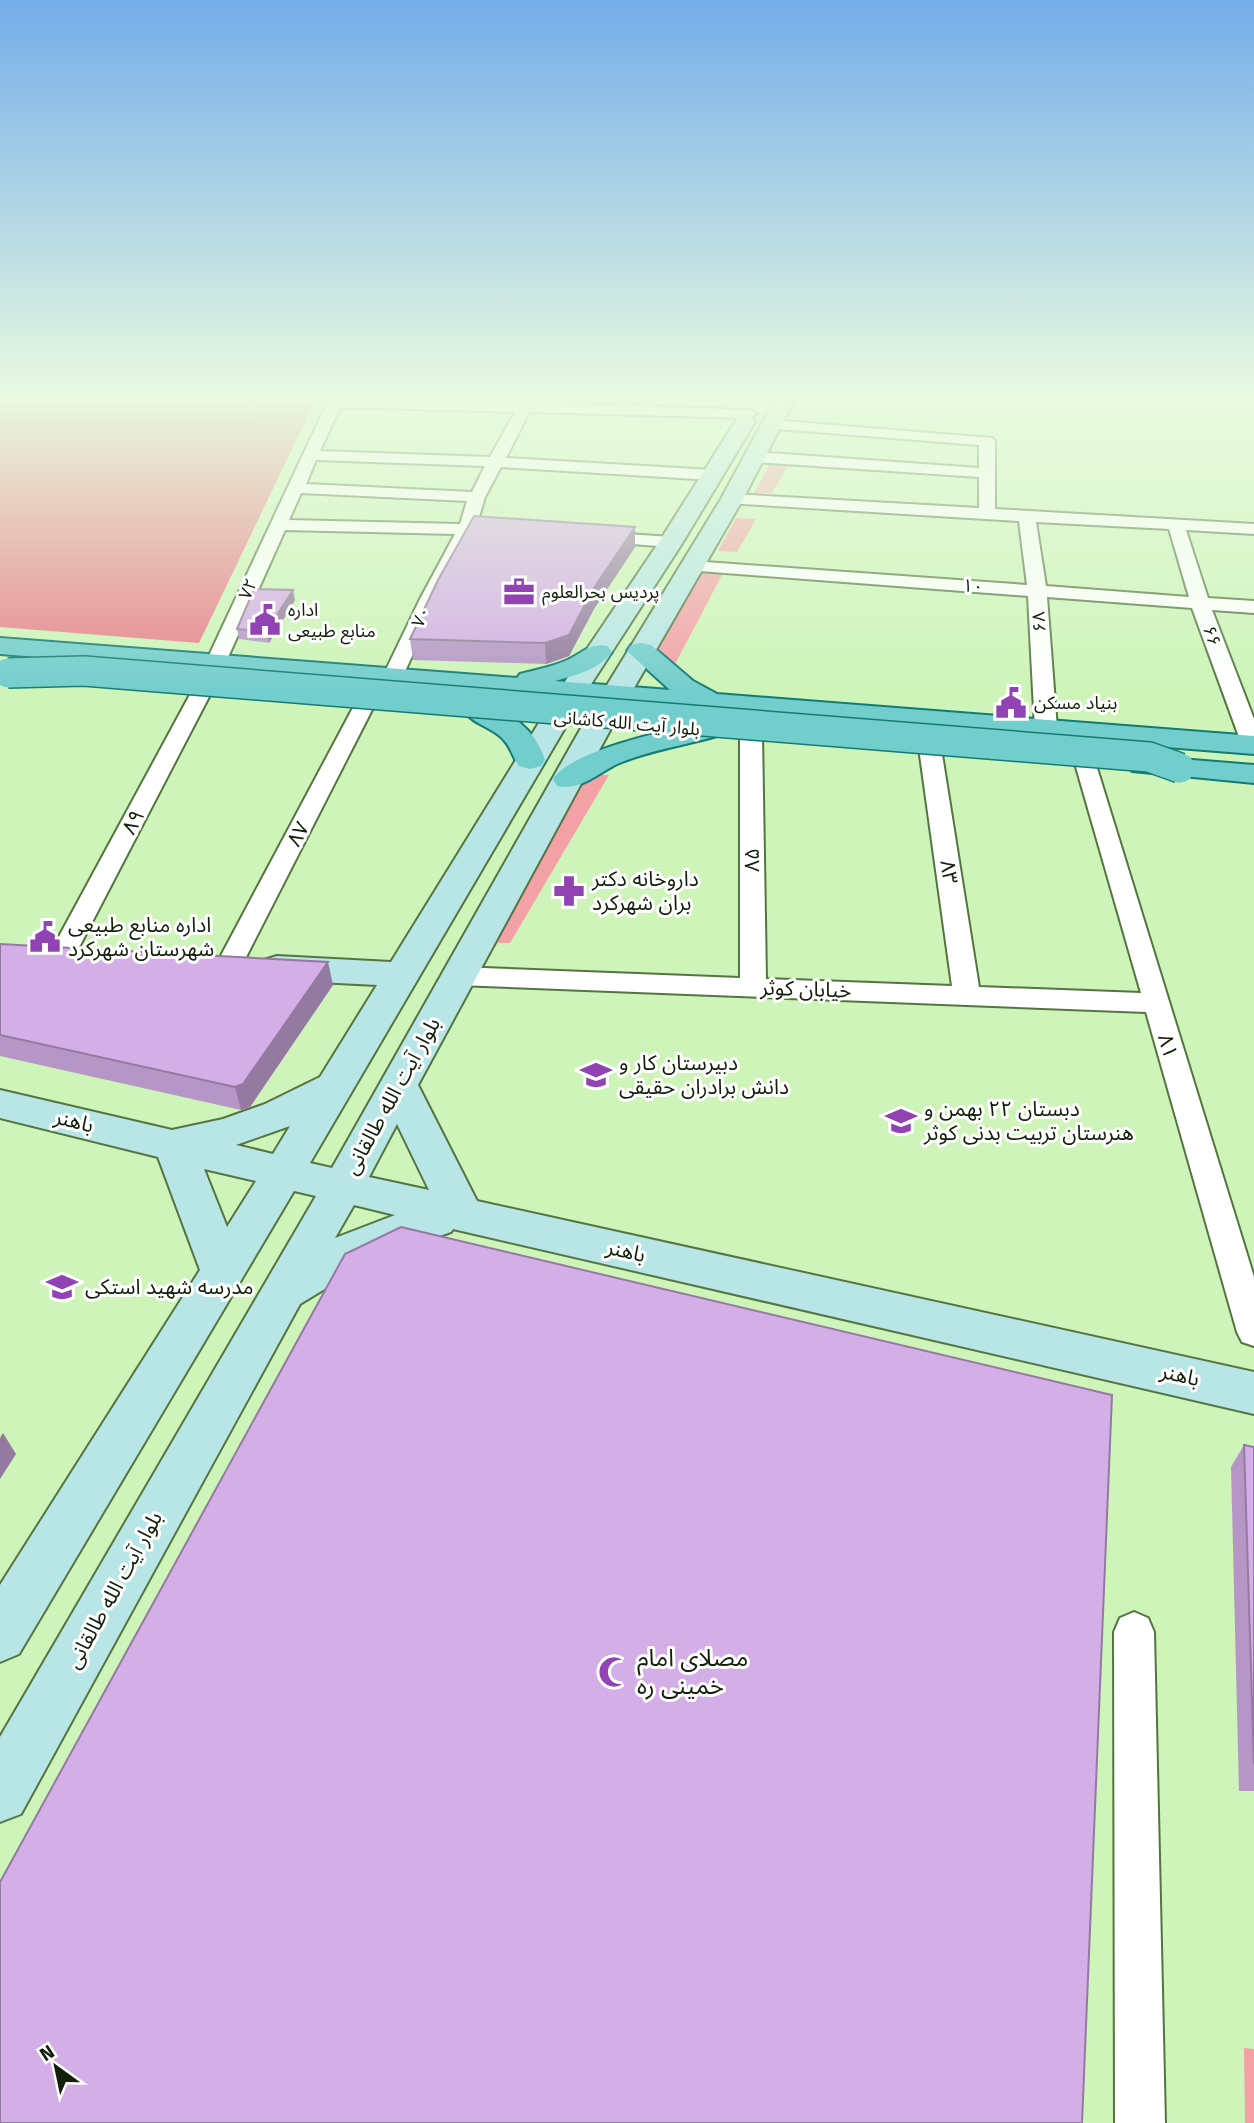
<svg xmlns="http://www.w3.org/2000/svg" width="1254" height="2123" font-family="'Fira Sans','Noto Sans Arabic',sans-serif">
<style>
.green{fill:#f4a0a7}
.forest{fill:#e7818b}
.lines{fill:none;stroke-linecap:round;stroke-linejoin:round}
.minor-casing{stroke:#547540;stroke-width:4}
.secondary-casing{stroke:#547540;stroke-width:4}
.primary-casing{stroke:#137b72;stroke-width:4}
.minor{fill:#fff;fill-rule:evenodd}
.secondary{fill:#b8e6e6;fill-rule:evenodd}
.primary{fill:#72cdcd;fill-rule:evenodd}
.primary-bridge-casing{stroke:#137b72;stroke-width:32;stroke-linecap:butt}
.primary-bridge{stroke:#72cdcd;stroke-width:29}
.wall{fill:#b696c6}
.shaded-wall{fill:#947aa1}
.building{fill:#d4aee6;stroke:#947aa1;stroke-width:2}
.labels{text-anchor:middle;dominant-baseline:central;stroke-width:6;stroke-linejoin:round;paint-order:stroke}
.far-street-label{font-size:18px;fill:#121f09;stroke:#fff}
.far-poi-label{font-size:18px;fill:#121f09;stroke:#fff;text-anchor:start}
.street-label{font-size:21px;fill:#121f09;stroke:#fff}
.poi-label{font-size:21px;fill:#121f09;stroke:#fff;text-anchor:start}
.near-poi-label{font-size:24px;fill:#121f09;stroke:#fff;text-anchor:start}
</style>
<rect width="100%" height="100%" fill="#cef4b9"/>
<path class="green" d="M770,463l18,2 -16,28h-18z
M736,518l20,1 -19,33 -19,-1z
M700,572l23,1 -50,95 -21,-16z
M584,774l25,1 -99,168h-26z
M1244,2048l10,1v74h-9z"/>
<path class="forest" d="M0,399h316l-117,244 -199,-16z"/>
<g class="lines">
<defs>
<path id="minor" d="M329,399l196,3 225,8 7,4 -7,4 -221,-6 -23,46 207,12 8,5 -8,5 -212,-13 -16,30 -8,27 28,1 9,5 -9,5 -32,-1 -35,65 -36,79 -3,4h-14l-3,-4 38,-79 35,-65 -170,-4 -60,134 -3,4h-14l-3,-4zM340,407l175,5 -25,45 -170,-6zM316,460l169,6 -13,26 -166,-8zM301,493l166,8 -7,23 -171,-4z
M771,420l221,18 3,3v68l259,15v10l-68,-4 22,68 46,3v12l-42,-3 42,109v32l-9,-1 -3,-5 -50,-137 -145,-11 10,132 -3,5h-16l-3,-5 -7,-133 -342,-26 -3,-4 9,-5 335,24 -8,-64 -293,-18 -2,-4 2,-4 6,-1 247,14v-31l-225,-15 -8,-5 8,-5 225,16v-23l-213,-17 -3,-3zM1036,522l133,7 20,68 -143,-11z
M598,532l73,5 9,5 -9,5 -79,-6 -3,-4 3,-4z
M203,683l7,2 3,4 -138,266 -4,6 -9,2 -9,-2 -4,-6 144,-266 3,-4z
M366,696l7,2 3,4 -134,263 -4,6 -9,3 -9,-3 -4,-6 140,-263 3,-4z
M751,727l8,1 3,5 4,246 186,7 -33,-238 3,-5h16l3,5 38,239 162,6 -67,-233 3,-5h16l161,522v69l-12,-4 -5,-10 -91,-320 -689,-27 -9,-3 -4,-6 4,-6 9,-3 283,11v-245l3,-5z
M1134,1612l14,6 6,14 11,491h-50l-1,-491 6,-14z"/>
<path id="secondary" d="M775,399h20l-52,100 -128,222 -197,364 59,116 777,171v42l-801,-185 -2,3 -77,27 -74,45 -279,510 -21,8v-85l316,-541 -22,-5 -275,463 -19,8v-77l200,-315 -42,-113 -158,-39v-28l172,40 51,-11 42,-15 55,-27 57,-92 -100,-5 -13,-4 -5,-8 5,-8 13,-4 114,6 167,-270 101,-150 76,-120 3,-4h14l3,4 -72,120 -97,150 -276,471 22,5 253,-447 136,-222zM397,1124l32,66 -60,-13zM290,1126l-17,28 -37,-9zM204,1169l52,12 -29,46zM354,1205l41,10 -60,23z"/>
<path id="primary" d="M0,638l517,40 3,-4c15,-4 31,-7 45,-13 17,-7 24,-19 43,-15l4,6c-13,18 -37,23 -57,29l115,9 -43,-39 4,-6 10,-2 10,2 42,36 24,13 537,42v18l-1254,-100z
M478,702c31,8 57,27 67,58l-4,6 -11,3 -11,-3c-7,-10 -8,-20 -18,-29 -11,-10 -29,-14 -37,-26l4,-6z
M707,721l10,3 5,6 -5,6c-31,9 -71,15 -100,28 -20,10 -37,27 -60,22l-4,-7c20,-30 118,-49 154,-58z
M1143,756l111,9v18l-122,-12 -4,-6 4,-6z"/>
</defs>
<use href="#minor" class="minor-casing"/>
<use href="#secondary" class="secondary-casing"/>
<use href="#primary" class="primary-casing"/>
<use href="#minor" class="minor"/>
<use href="#secondary" class="secondary"/>
<use href="#primary" class="primary"/>
<defs>
<path id="primary-bridge" d="M8,673l76,-2 1065,86 31,11"/>
</defs>
<use href="#primary-bridge" class="primary-bridge-casing"/>
<use href="#primary-bridge" class="primary-bridge"/>
</g>
<path class="wall" d="M616,399h37l-2,5 -35,-1z
M635,527v20l-41,62 -25,47 -23,8 -133,-4 -3,-21z
M295,600l-26,43 -30,-4 -2,-10z
M0,944l333,41 -83,122 -9,3 -241,-54z
M1244,1445l10,2v344h-15l-8,-324z"/>
<path class="shaded-wall" d="M635,527v20l-41,62 -25,47 -23,8 -1,-21 49,-55z
M293,590l2,10 -26,43 -3,-11z
M328,962l5,23 -83,122 -9,3 -6,-23z
M3,1433l13,21 -16,25v-41z"/>
<path class="building" d="M474,516l161,11 -41,61 -25,47 -24,8 -135,-4 28,-59z
M254,589l39,1 -27,42 -29,-3z
M0,944l328,18 -85,122 -8,3 -235,-52z
M401,1227l711,168 -30,728h-1082v-241l345,-628z
M1244,1445l10,2v317z"/>
<linearGradient id="sky" x2="0" y2="1"><stop stop-color="#74adea"/><stop offset="0.57" stop-color="#e9fae0"/><stop offset="1" stop-color="#e9fae0" stop-opacity="0"/></linearGradient>
<rect width="1254" height="696" fill="url(#sky)"/>
<defs>
<symbol id="office-bare" viewBox="-9 -9 18 18"><path d="M-6-3h4V-5.5h4V-3h4V5H-6ZM-1-4.5V-3h2v-1.5ZM-6 0V1H6V0Z" fill="#9243b3" stroke="#fff" stroke-width="2.5" paint-order="stroke"/></symbol>
<symbol id="civic-bare" viewBox="-9 -9 18 18"><path d="M-.6-6.5H3V-4.5H.6V-3L4-1V1h2V6H-6V1h2V-1L-.6-3ZM-1.2 2.5V6h2.4V2.5Z" fill="#9243b3" stroke="#fff" stroke-width="2.5" paint-order="stroke"/></symbol>
<symbol id="pharmacy-bare" viewBox="-9 -9 18 18"><path d="M-2-6h4v4h4v4h-4v4h-4v-4h-4v-4h4Z" fill="#9243b3" stroke="#fff" stroke-width="2.5" paint-order="stroke"/></symbol>
<symbol id="school-bare" viewBox="-9 -9 18 18"><path d="M0-5L7-2L0 1L-7-2ZM-4 1L0 2.5L4 1V4Q0 6-4 4Z" fill="#9243b3" stroke="#fff" stroke-width="2.5" paint-order="stroke"/></symbol>
<symbol id="mosque-bare" viewBox="-9 -9 18 18"><path d="M3.5-4.9A6 6 0 1 0 3.5 4.9A5 5 0 1 1 3.5-4.9Z" fill="#9243b3" stroke="#fff" stroke-width="2.5" paint-order="stroke"/></symbol>
</defs>
<g fill-rule="evenodd">
<use href="#office-bare" x="497" y="570" width="44" height="44"/>
<use href="#civic-bare" x="243" y="598" width="44" height="44"/>
<use href="#civic-bare" x="989" y="681" width="44" height="44"/>
<use href="#pharmacy-bare" x="547" y="869" width="44" height="44"/>
<use href="#civic-bare" x="23" y="915" width="44" height="44"/>
<use href="#school-bare" x="574" y="1053" width="44" height="44"/>
<use href="#school-bare" x="879" y="1099" width="44" height="44"/>
<use href="#school-bare" x="40" y="1265" width="44" height="44"/>
<use href="#mosque-bare" x="592" y="1650" width="44" height="44"/>
</g>
<g class="labels">
<g class="far-street-label">
<text transform="translate(973 586) rotate(4)">۱۰</text>
<text transform="translate(248 589) rotate(-67)">۷۲</text>
<text transform="translate(421 617) rotate(-65)">۷۰</text>
<text transform="translate(1039 622) rotate(-94)">۶۸</text>
<text transform="translate(1212 636) rotate(70)">۶۶</text>
<text transform="translate(627 723) rotate(5)">بلوار آیت الله کاشانی</text>
</g>
<g class="far-poi-label">
<text x="542" y="592">پردیس بحرالعلوم</text>
<text x="288" y="610">اداره<tspan x="288" dy="21">منابع طبیعی</tspan></text>
<text x="1034" y="703">بنیاد مسکن</text>
</g>
<g class="street-label">
<text transform="translate(133 822) rotate(-62)">۸۹</text>
<text transform="translate(298 834) rotate(-62)">۸۷</text>
<text transform="translate(752 860) rotate(-90)">۸۵</text>
<text transform="translate(949 872) rotate(81)">۸۳</text>
<text transform="translate(806 989) rotate(2)">خیابان کوثر</text>
<text transform="translate(1168 1046) rotate(73)">۸۱</text>
<text transform="translate(392 1096) rotate(-61)">بلوار آیت الله طالقانی</text>
<text transform="translate(74 1121) rotate(14)">باهنر</text>
<text transform="translate(626 1251) rotate(13)">باهنر</text>
<text transform="translate(1180 1375) rotate(13)">باهنر</text>
<text transform="translate(114 1590) rotate(-61)">بلوار آیت الله طالقانی</text>
</g>
<g class="poi-label">
<text x="592" y="879">داروخانه دکتر<tspan x="592" dy="24">بران شهرکرد</tspan></text>
<text x="68" y="925">اداره منابع طبیعی<tspan x="68" dy="24">شهرستان شهرکرد</tspan></text>
<text x="619" y="1063">دبیرستان کار و<tspan x="619" dy="24">دانش برادران حقیقی</tspan></text>
<text x="924" y="1109">دبستان ۲۲ بهمن و<tspan x="924" dy="24">هنرستان تربیت بدنی کوثر</tspan></text>
<text x="85" y="1287">مدرسه شهید استکی</text>
</g>
<g class="near-poi-label">
<text x="637" y="1658">مصلای امام<tspan x="637" dy="28">خمینی ره</tspan></text>
</g>
</g>
<g transform="translate(56 2067) rotate(327)" stroke="#ffffff" stroke-width="5" paint-order="stroke">
<path d="M0-5L12 26L0 18L-12 26Z" fill="#121f09"/>
<text y="-10" font-size="19" font-weight="bold" text-anchor="middle" fill="#121f09">N</text>
</g>
</svg>
